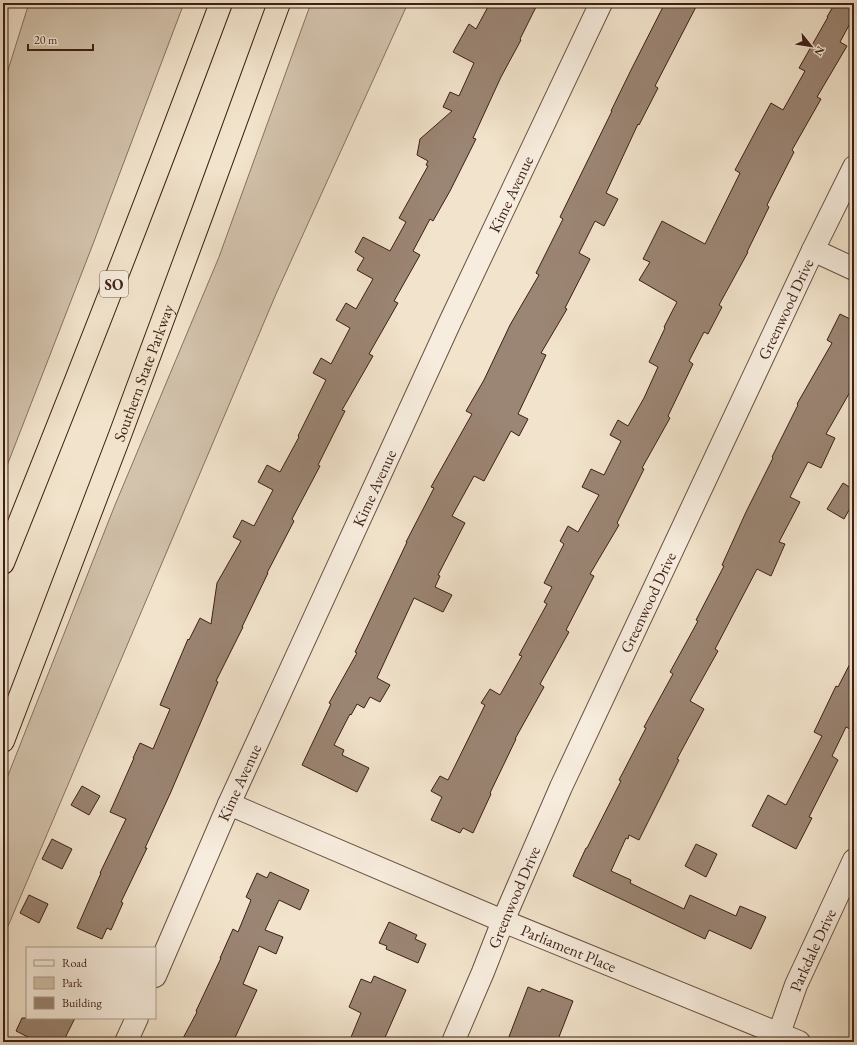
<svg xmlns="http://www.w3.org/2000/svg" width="857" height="1045" font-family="'EB Garamond',serif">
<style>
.green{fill:#d3c3ad;stroke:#887161}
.building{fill:#9b8574;stroke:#3d1f15}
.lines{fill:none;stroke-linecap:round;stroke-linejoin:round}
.street-casing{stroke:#6a5043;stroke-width:24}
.highway-casing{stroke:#3d1f15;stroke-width:24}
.street{stroke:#f7edde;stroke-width:22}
.highway{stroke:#f2e4cc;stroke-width:22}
.labels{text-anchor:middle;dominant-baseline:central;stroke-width:4;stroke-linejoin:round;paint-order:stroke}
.shield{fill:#f7edde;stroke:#755d51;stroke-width:1}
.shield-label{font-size:15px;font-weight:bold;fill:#3d1f15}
.street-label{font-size:16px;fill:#3d1f15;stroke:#f7edde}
</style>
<rect width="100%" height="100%" fill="#f2e4cc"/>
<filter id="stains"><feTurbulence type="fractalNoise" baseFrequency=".005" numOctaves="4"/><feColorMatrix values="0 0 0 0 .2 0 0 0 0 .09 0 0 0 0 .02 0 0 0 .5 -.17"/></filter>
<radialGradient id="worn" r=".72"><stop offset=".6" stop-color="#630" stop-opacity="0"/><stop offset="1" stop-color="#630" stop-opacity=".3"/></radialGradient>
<path class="green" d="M29,3h155l-91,241 -90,232v-390z
M311,3h97l-132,291 -273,644v-150l112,-283 104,-248z"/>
<path class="building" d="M490,3h48l-18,36 1,1 -20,37 -28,61 3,1 -26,52 -17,30 -3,-2 -17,32 7,4 -26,46 4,2 -29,51 4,2 -31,54 3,1 -27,54 2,1 -28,53 2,2 -27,52h1l-26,54h1l-27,54 2,1 -48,112 -25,54h2l-26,54 2,1 -12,27 -4,-2 -5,11 -25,-11 24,-55h-1l26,-54 -16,-7 24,-54h-1l7,-15 13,6 17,-40 -10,-4 28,-66 1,1 11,-22 11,6 6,-41 24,-42 -8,-4 9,-17 12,6 19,-36 -15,-8 9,-17 13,7 19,-35 -1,-1 28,-56 -13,-7 8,-15 10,6 19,-36 -14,-8 10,-17 10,6 17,-30 -16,-9 7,-12 -9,-6 8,-15 27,14 16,-29 -7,-4 29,-52 -2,-1 2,-4 -11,-6 3,-16 32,-28 -9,-4 7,-15 9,4 15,-33 -21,-11 16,-28 7,5z
M665,3h33l-43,83 3,2 -19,37 -1,-1 -32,69 12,6 -14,27 -9,-5 -16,32 11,6 -25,49 2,1 -26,44 5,2 -28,59 10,5 -9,17 -8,-5 -27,50 -10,-5 -22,40 13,7 -27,52 2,1 -5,11 17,8 -9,17 -29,-14 -37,80 13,7 -10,17 -10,-5 -6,11 -7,-4 -6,11 -1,-1 -16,31 10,5 -2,5 27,13 -12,24 -55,-27 29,-61 -2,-1 28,-50 -2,-1 52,-110h-1l28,-54 -3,-1 41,-73 -6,-3 18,-31 26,-55 29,-50 -3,-2 27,-54 -3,-2 52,-106h-1l20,-41z
M835,3h19v13l-14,26 7,4 -30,51 4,2 -29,51 2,2 -27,53 2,2 -22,45h1l-29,53 3,2 -14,27 -4,-2 -15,29 4,3 -25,52 2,2 -28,50 2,1 -27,54 2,2 -29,49 4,2 -28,54 3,2 -29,52 4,3 -29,52h1l-26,54 1,1 -18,39 -10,-5 -3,5 -29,-13 11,-23 -11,-6 9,-15 8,4 37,-75 -4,-2 9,-14 10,6 22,-39 -3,-1 28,-51 -3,-2 8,-15 -8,-4 20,-39 -4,-3 8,-15 10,6 21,-37 -17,-8 9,-18 13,6 17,-34 -11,-6 8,-15 10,6 16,-28 14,-31 -9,-5 16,-34 -1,-1 13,-25 -38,-22 11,-18 -7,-3 19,-38 43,23 35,-71 -5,-3 25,-47 11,-20 12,7 22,-39 -6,-3 29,-51h-1z
M840,314l14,7v64l-28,49 9,4 -14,30 -13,-6 -18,35 10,5 -21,40 6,2 -14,32 -14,-7 -42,80 3,2 -28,50 14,8 -27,50 2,1 -40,80 -10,-5 -1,4 -2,-1 -15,33 20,9 -1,3 54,26 6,-14 46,21 4,-10 26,11 -15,32 -42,-19 -4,9 -132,-63 13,-28h1l34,-67 -2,-1 27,-52 -2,-1 29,-53 -3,-2 28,-51 -2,-1 28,-54 -2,-1 24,-53 27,-54 -1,-1 26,-52 -1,-1 35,-61 -5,-3z
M843,483l11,7v11l-10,18 -17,-10z
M854,656v75l-8,-4 -14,29 6,4 -29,57 3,1 -16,31 -44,-23 16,-31 18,10 36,-69 -8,-4 22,-46 2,1z
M82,786l18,10 -11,19 -18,-10z
M52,839l20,10 -10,20 -20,-10z
M696,844l21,10 -11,23 -21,-11z
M270,872l39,18 -9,20 -21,-10 -14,30 18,7 -7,17 -17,-8 -16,38 14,6 -24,52h-52l16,-30 -1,-1 25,-53h-1l13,-29 5,3 13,-32 -5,-3 11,-24 10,5z
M29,895l19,9 -9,19 -19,-10z
M389,922l28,13 -2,4 11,5 -8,19 -32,-14 1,-3 -8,-3z
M374,976l32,14 -23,52h-34l12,-29 -12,-6 12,-28 10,4z
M528,987l12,5 2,-3 31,12 -16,41h-50z
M22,1018h53l-12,24h-25l-22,-11z"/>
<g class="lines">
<defs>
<g id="street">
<path d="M813,250l41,19"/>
<path id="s1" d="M229,804l274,117 296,121"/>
<path id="s2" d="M155,976l74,-172 221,-482 151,-319"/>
<path d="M126,1042l11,-24"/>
<path id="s3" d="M453,1042l30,-70 20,-51 58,-134 252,-537 41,-83"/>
<path id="s4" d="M776,1042l20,-57 58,-125"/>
</g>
<g id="highway">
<path d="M3,563c75,-186 148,-372 218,-560"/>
<path id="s5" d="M3,741l117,-306 82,-221 77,-211"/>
</g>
</defs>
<use href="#street" class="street-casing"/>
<use href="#highway" class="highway-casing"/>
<use href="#street" class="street"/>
<use href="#highway" class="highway"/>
</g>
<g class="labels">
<rect class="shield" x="100" y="271" width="28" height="26" rx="3"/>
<g class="shield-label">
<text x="114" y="284">SO</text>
</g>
<g class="street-label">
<text stroke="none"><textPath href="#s2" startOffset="859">Kime Avenue</textPath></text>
<text stroke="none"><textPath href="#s3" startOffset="805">Greenwood Drive</textPath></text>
<text stroke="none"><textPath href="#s5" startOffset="394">Southern State Parkway</textPath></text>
<text stroke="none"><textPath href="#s2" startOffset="535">Kime Avenue</textPath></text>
<text stroke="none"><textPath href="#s3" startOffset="481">Greenwood Drive</textPath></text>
<text stroke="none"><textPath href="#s2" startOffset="211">Kime Avenue</textPath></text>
<text stroke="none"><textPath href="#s3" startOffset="157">Greenwood Drive</textPath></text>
<text stroke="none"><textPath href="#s1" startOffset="369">Parliament Place</textPath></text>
<text stroke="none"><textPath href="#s4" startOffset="99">Parkdale Drive</textPath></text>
</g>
</g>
<rect width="857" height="1045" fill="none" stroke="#f2e4cc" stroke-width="16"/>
<rect x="4" y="4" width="849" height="1037" fill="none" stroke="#3d1f15" stroke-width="2"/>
<rect x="8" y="8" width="841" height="1029" fill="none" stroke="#3d1f15"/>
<rect x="26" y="947" width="130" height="72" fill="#f7edde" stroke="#ad9b8e"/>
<rect x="34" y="960" width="20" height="6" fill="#f7edde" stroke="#ad9b8e"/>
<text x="62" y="967" font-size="12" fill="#3d1f15">Road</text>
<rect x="34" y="977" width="20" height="12" fill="#d3c3ad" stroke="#ad9b8e"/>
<text x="62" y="987" font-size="12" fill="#3d1f15">Park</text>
<rect x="34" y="997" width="20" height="12" fill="#9b8574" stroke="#ad9b8e"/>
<text x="62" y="1007" font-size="12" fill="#3d1f15">Building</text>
<g transform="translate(811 46) rotate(120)" stroke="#f7edde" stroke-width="3" paint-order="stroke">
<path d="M0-3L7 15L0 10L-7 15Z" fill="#3d1f15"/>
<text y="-6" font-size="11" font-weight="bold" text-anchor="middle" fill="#3d1f15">N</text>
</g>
<path d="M28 44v6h65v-6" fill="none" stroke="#3d1f15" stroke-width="2"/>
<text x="34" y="44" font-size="12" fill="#3d1f15" stroke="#f7edde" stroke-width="3" paint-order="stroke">20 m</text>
<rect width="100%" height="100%" filter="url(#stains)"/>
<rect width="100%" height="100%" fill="url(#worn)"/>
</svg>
